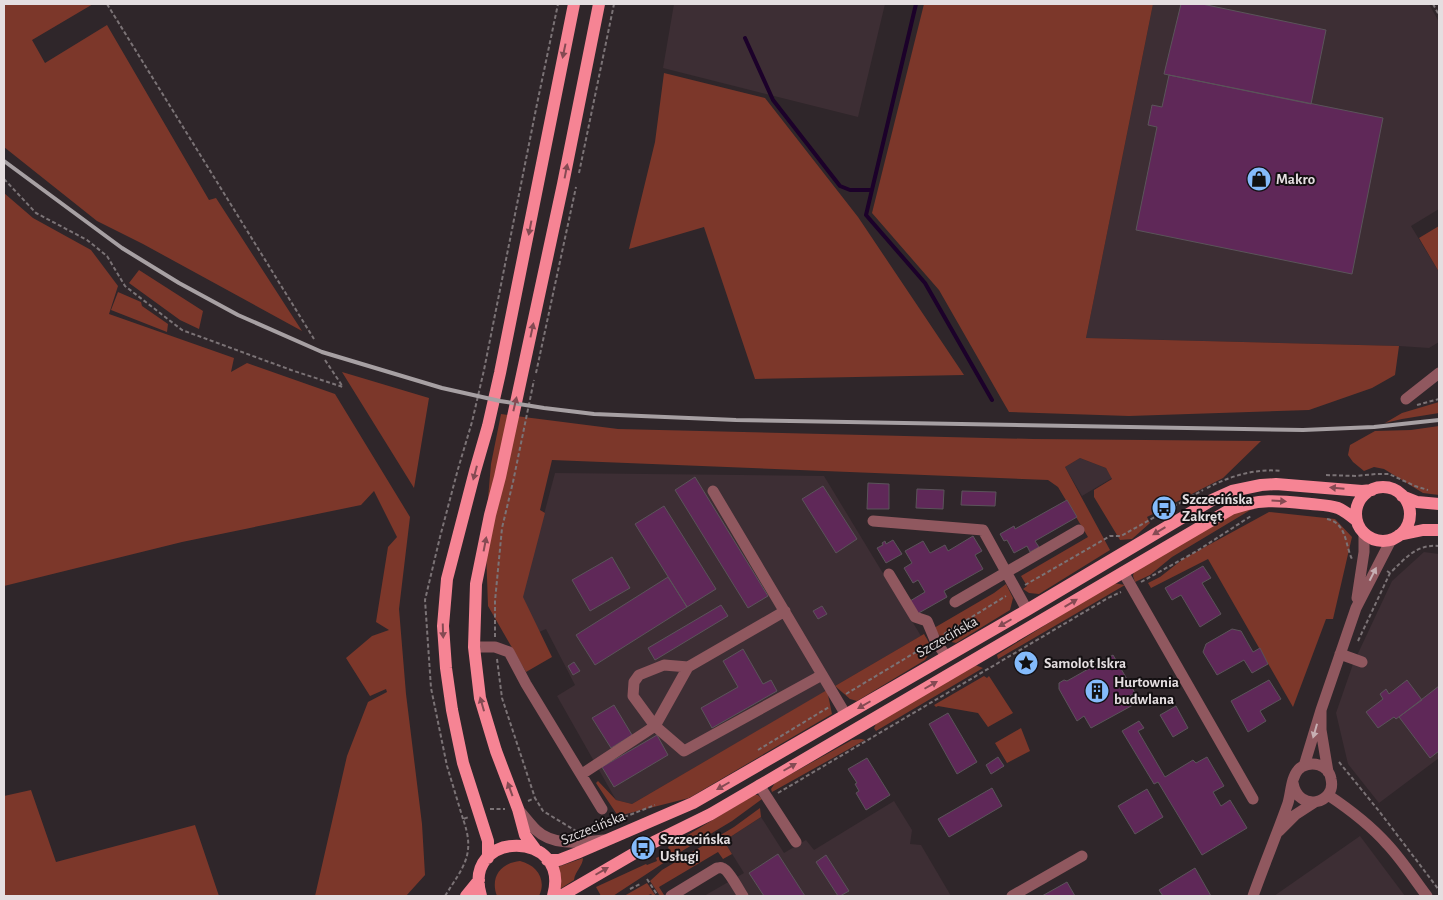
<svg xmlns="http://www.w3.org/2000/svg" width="1443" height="900" font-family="'Alegreya Sans',sans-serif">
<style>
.built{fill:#3d2e34}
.green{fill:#7c372a}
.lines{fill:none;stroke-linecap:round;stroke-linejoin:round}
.stream{stroke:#1c012a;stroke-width:4}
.building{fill:#5f2858;stroke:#5b545a}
.path{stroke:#7b7376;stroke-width:2;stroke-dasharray:4 2.5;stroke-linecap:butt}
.minor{stroke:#90585f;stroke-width:11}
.major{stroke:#f68494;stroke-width:12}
.rail{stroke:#a7a0a3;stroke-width:4}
.oneway{fill:#854a53}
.oneway2{fill:#c7afb3}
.labels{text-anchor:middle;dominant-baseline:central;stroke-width:4;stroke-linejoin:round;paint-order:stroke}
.poi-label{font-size:15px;font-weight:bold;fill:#e4dee0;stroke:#141012;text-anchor:start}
.street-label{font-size:15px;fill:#e4dee0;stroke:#141012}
</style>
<rect width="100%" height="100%" fill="#2f262a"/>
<path class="built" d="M674,4h211l-27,113 -195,-49z
M1153,4h276l10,18v187l-28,17 28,46v70l-10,6 -30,-2 -313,-8z
M1080,458l26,10 6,10 -30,18 -17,-29z
M555,473l269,3 97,160 -289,168 -16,-4 -59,-104 18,-11 -29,-56 -7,3 -17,-35z
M1424,552l15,2v204l-60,45 -31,-39 -12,-51 17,-49 39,-83z
M894,801l18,29 -2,14 11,1 30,51h-247l40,-23 -20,-32 37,-24 23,36 22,-13 8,10z
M1360,836l45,60h-131z"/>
<path class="green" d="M4,4h89l-61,36 13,23 62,-38 102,175 7,-2 86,133 -159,-87 -46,-23 -93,-74z
M924,4h229l-67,334 313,8 -4,29 -23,13 -63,22 -180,6 -120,-4 -7,-12 -63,-110 -67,-77z
M664,73l101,25 93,119 106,158 -209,4 -51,-152 -75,22 26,-107z
M4,193l29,25 58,32 27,36 -9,28 125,44 -3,14 16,-9 88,31 75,123 -11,92 7,85 16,130 3,51 -19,21h-91l32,-140 21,-54 19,-10 -1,-3 -16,7 -24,-38 26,-22 17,-6 -13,-8 12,-75 9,-10 -23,-46 -13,14 -179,37 -178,44z
M1439,226v46l-20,-34z
M139,270l64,41 -4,18 -19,-9 -51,-37z
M118,292l23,10 1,4 26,18 -1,8 -56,-22z
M342,372l87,26 -15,90z
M1439,402v11l-37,6 -17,4 17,-10z
M501,414l117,15 415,10 228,2 -38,37 -76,39 3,6 -18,16 -12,1 -26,-43v-7l18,-11 -6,-11 -26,-10 -15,9 45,83 -71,44 -10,-1 -6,-4 4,-3 -6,-10 67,-39 -30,-50 -10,-7 -496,-20 -12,50 5,3 -22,84 29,60 -26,15 -38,-66 -2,-57 1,-39 4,-46z
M1439,426v69l-16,-2 -39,-24 -10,-2 -10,4 -11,-9 -5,-7 2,-10 25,-14 36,-1z
M1257,497h15l-100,60 -22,18 -15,7 -2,-6 1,-5z
M1269,512l66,7 17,18 -19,82h-7l-33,88 -85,-148 -57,29 -3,-5 12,-6 23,-18z
M1113,583l12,2 -127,74 -1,-4z
M1006,584l7,14 -3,12 -54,33 -13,-3 -9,-12 60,-35z
M924,634c7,12 10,14 1,26l-68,41 -7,-2 -15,-13z
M975,665l8,3 -107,63 -2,-3 3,-6z
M984,676l3,2 2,-2 24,37 -25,14 -10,-14 -40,-7 -2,1 -2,-2z
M827,690l5,24 -143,84 -71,18 -22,-33 2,-2 18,19 16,4z
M1021,728l9,23 -23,12 -12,-20z
M861,739l4,1 -93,52 -1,-3 4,-6 77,-43z
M31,790l25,72 139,-37 24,71h-215v-100z
M754,795h4l4,4 -30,22 -60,36 -4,-10z
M760,808l1,9 -37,24 8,13 -9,5 -5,-7 -59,35 5,8 -4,1 -10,-15 12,-11 72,-43z
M665,854l3,6 -55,36h-12l-5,-9 50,-23 1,1 10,-4 -1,-3z
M583,858c0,8 -8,13 -9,22l-14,9 -2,-2v-20z
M520,861c17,4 27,19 19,35h-42c-7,-18 3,-33 23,-35z
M647,883l9,13h-3l-2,-2 -5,2h-22z"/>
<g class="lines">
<path class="stream" d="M916,4l-50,211 59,68 67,117
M745,38l28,62 67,86 10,4h22"/>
</g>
<path class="building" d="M1181,4h21l124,26 -15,74 -147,-30z
M1169,75l214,43 -31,156 -216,-44 21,-103 -9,-2 4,-20 10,2z
M695,477l73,119 -20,12 -73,-118z
M868,483l21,1v25h-22z
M823,486l34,53 -21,14 -34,-54z
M917,489l27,1 -1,19 -27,-1z
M962,491l34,1 -1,14 -34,-1z
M1067,500l10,17 -42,24 4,6 -9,5 -3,-6 -13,7 -7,-13 -3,1 -4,-7 14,-8 1,3z
M664,506l52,83 -29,18 -52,-83z
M973,536l9,15 -7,4 8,14 -39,22 3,6 -30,17 -7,-13 15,-9 -7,-12 -5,3 -9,-15 8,-5 -7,-12 18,-10 7,12 15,-8 3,6z
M893,540l9,14 -16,9 -9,-15 6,-3 -1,-2 3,-2 1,3z
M612,557l18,31 -40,23 -18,-31z
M1203,566l8,12 -9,5 19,31 -21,13 -19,-32 -9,5 -7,-12z
M668,577l19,30 -92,58 -19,-30z
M721,605l7,11 -73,44 -7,-12z
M822,606l5,8 -9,5 -5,-8z
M1232,629l9,2 12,21 7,-4 8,16 -16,9 -8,-13 -27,15 -14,-23 3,-8z
M743,649l20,35 8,-4 6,11 -65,37 -11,-20 37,-21 -15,-26z
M1113,655l22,38 -7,4 5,8 -42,23 -7,-12 -7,5 -18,-32v-6l5,-3 3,1z
M574,662l6,9 -7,4 -5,-9z
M1269,680l12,19 -21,12 6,10 -18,11 -17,-31z
M1407,680l15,20 -26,19 -2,-2 -16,11 -12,-16 17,-13 -3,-5 6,-5 3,5z
M1439,686v65l-9,7 -31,-41z
M614,705l18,30 -21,13 -19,-30z
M1176,706l12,22 -15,9 -13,-22z
M948,713l29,49 -20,12 -28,-50z
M1139,721l5,7 -6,3 27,46 28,-17 3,3 11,-6 17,29 -11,6 8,14 9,-6 17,28 -45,27 -44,-73 -4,2 -32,-53z
M657,735l11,20 -54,32 -12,-20z
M998,757l6,9 -13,8 -5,-9z
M867,758l23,37 -24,15 -10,-17 3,-2 -4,-7 2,-1 -9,-14z
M992,788l10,18 -53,31 -11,-18z
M1147,789l16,28 -28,17 -17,-28z
M778,854l27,42h-41l-15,-23z
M826,855l23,36 -9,5h-2l-22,-34z
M1195,868l16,28h-48l-4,-6z
M1067,882l8,14h-33z"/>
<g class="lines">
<path class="path" d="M107,4l207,335
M1433,4l6,11
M579,173l35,-169
M4,179l32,34 51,27 20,16 18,30 57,44 109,40 52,17
M325,360l18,27
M536,373l40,-186
M1417,405l22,-6
M1326,475l30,1 20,-2h13l26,12 13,4
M1207,488c23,-12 49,-20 75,-17
M1327,519c20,4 18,26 25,40
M1387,571l3,2c16,-15 26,-29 49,-27
M1141,582l56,-31 54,-35
M1025,585l85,-49h11l82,-46
M944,634l62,-38
M495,637v-36l7,-73 11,-46 21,-102
M1358,641l32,-68
M497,659l5,39 33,100
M846,694l80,-48
M758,750l71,-43
M1339,762l40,49 60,79
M778,793l330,-195 13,-6
M528,801l7,-3 8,13 33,20
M490,809h15
M463,819l-16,-53 -16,-78 -6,-88 15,-63 18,-68 14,-47 12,-52 53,-266 21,-100
M594,829l61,-24
M665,851l7,11
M647,879l11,17
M630,889l10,-5
M445,896c18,-29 31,-41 18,-77l6,-2"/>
<path class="minor" d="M1406,399l33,-26
M713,491l133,224
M873,521l110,9 44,80
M1123,572l130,227
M889,574l26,43 12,4 8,19 11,16
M1357,598l7,-46v-19
M955,602l124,-72
M474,647h21l14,5 17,32 76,125
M1340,654l22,8
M688,667l-24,-2 -25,10 -5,7 -1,14 22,30 33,-59 97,-56
M1321,710l35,-102 35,-68
M1304,766l17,-56v20l7,42
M582,774l73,-48 29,25 138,-76
M759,785l37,57
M1328,795c21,14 42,30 59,49 15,16 27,35 40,52
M518,809c6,7 11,14 18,21 18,17 46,12 68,10
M1279,831l16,-16 20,-13
M671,896l46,-28c2,0 3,-1 5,0 6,1 17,22 21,28
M1012,896l70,-40
M1253,896c11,-31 24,-62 35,-93 3,-10 3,-25 10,-33 5,-6 14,-7 21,-5 6,2 11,7 12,14 6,25 -33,34 -38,4"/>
<path class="major" d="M1356 514a27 27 0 1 1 54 0a27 27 0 1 1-54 0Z
M1402,496l15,6 22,2
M1399,535l24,-5h16
M536,850l-11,-15 -7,-26 -22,-58 -16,-53 -6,-51 2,-63 14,-69 10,-38 63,-293 36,-180
M488,858v-17l-25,-78 -11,-53 -6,-42 -3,-42 4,-47 28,-108 13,-45 12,-53 74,-369
M547,860h12l18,-7 116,-50 334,-193 185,-110 20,-9 29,-6 15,-1 86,7 10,-1
M466,896l13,-16
M481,896c-20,-67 91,-67 72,0
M561,896l91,-53 59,-29 520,-305c29,-11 50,-8 80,-5 9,1 18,1 27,4 7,3 13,8 19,13"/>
<path class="rail" d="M4,161l118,87 57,35 59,32 84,37 120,36 58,13 44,7 50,6 142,6 567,10 71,-3 65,-7"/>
</g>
<defs><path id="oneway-solid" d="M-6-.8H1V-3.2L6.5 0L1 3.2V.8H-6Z" transform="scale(1.25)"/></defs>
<g class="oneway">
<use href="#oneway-solid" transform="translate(564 51) rotate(102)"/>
<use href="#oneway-solid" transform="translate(566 171) rotate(-79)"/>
<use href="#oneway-solid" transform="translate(530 228) rotate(101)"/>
<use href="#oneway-solid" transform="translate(532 330) rotate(-78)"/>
<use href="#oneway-solid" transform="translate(515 404) rotate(-77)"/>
<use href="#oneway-solid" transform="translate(475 473) rotate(105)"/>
<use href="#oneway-solid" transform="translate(1337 488) rotate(-175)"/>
<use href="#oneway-solid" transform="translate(1279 501) rotate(4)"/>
<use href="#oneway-solid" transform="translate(1159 531) rotate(149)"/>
<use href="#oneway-solid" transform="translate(485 544) rotate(-79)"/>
<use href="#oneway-solid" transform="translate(1071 603) rotate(-31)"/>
<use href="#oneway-solid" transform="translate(1005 623) rotate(150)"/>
<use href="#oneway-solid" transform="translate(443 631) rotate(88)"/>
<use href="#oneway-solid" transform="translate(931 685) rotate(-30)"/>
<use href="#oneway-solid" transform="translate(482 704) rotate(-106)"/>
<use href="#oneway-solid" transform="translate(864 705) rotate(150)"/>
<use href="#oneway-solid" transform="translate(790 767) rotate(-30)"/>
<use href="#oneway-solid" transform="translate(723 786) rotate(150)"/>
<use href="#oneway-solid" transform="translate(510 789) rotate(-110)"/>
<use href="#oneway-solid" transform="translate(602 871) rotate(-30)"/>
</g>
<g class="oneway2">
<use href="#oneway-solid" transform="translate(1373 574) rotate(-63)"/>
<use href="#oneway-solid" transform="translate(1315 731) rotate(106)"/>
</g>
<defs>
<symbol id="shop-disc" viewBox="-11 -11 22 22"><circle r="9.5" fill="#84bbfb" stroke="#141012"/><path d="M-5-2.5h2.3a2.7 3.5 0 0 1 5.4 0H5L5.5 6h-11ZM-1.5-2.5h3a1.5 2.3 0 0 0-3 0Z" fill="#111"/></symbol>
<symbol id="bus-disc" viewBox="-11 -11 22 22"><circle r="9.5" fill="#84bbfb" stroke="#141012"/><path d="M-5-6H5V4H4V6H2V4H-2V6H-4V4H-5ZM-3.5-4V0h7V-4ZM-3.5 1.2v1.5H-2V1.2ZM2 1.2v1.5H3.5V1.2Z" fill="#111"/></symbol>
<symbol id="sight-disc" viewBox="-11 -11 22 22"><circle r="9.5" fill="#84bbfb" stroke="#141012"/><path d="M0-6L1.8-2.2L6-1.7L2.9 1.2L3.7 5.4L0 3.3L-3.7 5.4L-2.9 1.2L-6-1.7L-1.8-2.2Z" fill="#111"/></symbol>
<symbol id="building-disc" viewBox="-11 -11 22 22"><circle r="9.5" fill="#84bbfb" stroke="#141012"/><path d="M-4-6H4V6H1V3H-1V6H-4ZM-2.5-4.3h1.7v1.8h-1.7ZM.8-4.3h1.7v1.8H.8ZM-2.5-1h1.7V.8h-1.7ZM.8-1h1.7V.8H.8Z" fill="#111"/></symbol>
</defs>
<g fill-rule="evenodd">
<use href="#shop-disc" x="1245" y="165" width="28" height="28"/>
<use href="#bus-disc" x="1150" y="494" width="28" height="28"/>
<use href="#sight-disc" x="1012" y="649" width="28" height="28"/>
<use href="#building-disc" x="1083" y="677" width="28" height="28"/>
<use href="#bus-disc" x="629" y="834" width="28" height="28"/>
</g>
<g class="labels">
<g class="poi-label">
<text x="1276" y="179">Makro</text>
<text x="1182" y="499">Szczecińska<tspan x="1182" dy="17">Zakręt</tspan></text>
<text x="1044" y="663">Samolot Iskra</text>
<text x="1114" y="682">Hurtownia<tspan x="1114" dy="17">budwlana</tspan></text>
<text x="660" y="839">Szczecińska<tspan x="660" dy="17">Usługi</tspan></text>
</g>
<g class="street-label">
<text transform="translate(947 637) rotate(-30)">Szczecińska</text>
<text transform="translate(593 828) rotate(-22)">Szczecińska</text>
</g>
</g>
<rect width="1443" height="900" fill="none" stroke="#e4dee0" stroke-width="10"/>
</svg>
